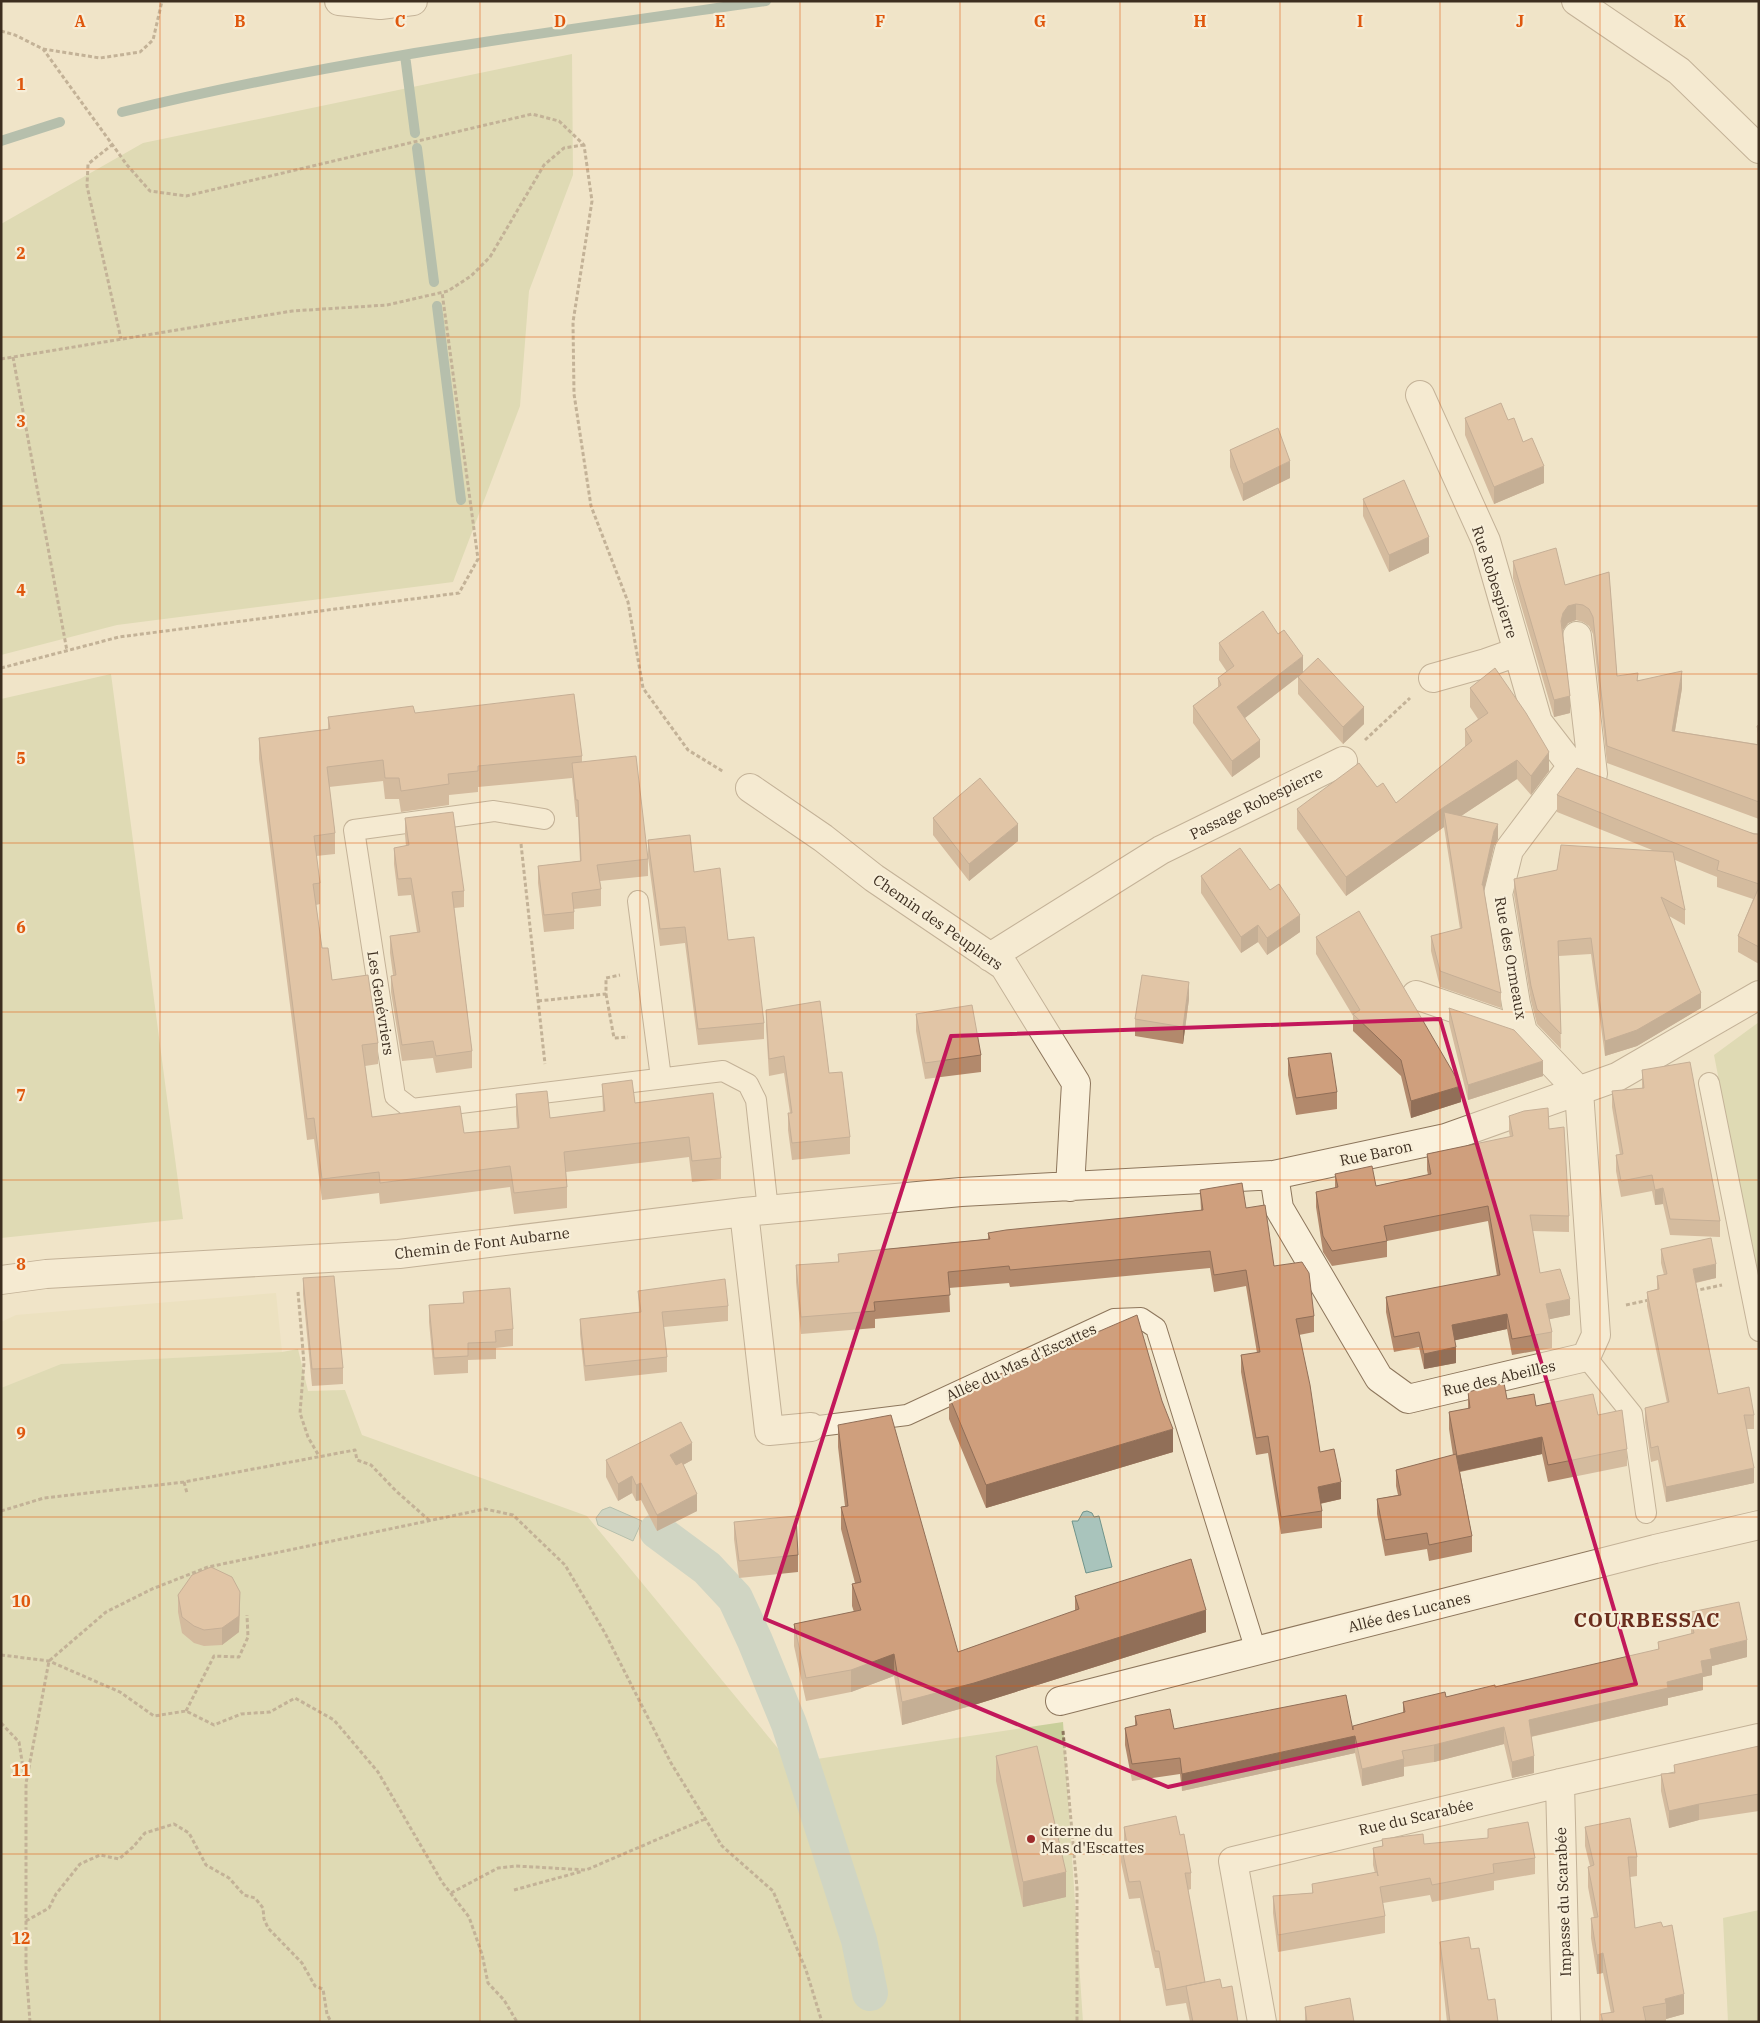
<svg xmlns="http://www.w3.org/2000/svg" width="1760" height="2023" font-family="'IBM Plex Serif',serif">
<style>
.farmland{fill:#e6deb5}
.green{fill:#c9cf9b}
.water{fill:#a9c4bc;stroke:#6f938a}
.lines{fill:none;stroke-linecap:round;stroke-linejoin:round}
.stream{stroke:#6f938a;stroke-width:10}
.canal{stroke:#a9c4bc;stroke-width:36}
.service-casing{stroke:#8d765c;stroke-width:22}
.minor-casing{stroke:#8d765c;stroke-width:30}
.tertiary-casing{stroke:#8d765c;stroke-width:30}
.path{stroke:#8d765c;stroke-width:3;stroke-dasharray:4 2.5;stroke-linecap:butt}
.service{stroke:#faf1dc;stroke-width:20}
.minor{stroke:#faf1dc;stroke-width:28}
.tertiary{stroke:#faf1dc;stroke-width:28}
.wall{fill:#b2896c}
.shaded-wall{fill:#916f58}
.building{fill:#cf9f7d;stroke:#916f58}
.marked{fill:none;stroke:#c2185b;stroke-width:4;stroke-linejoin:round}
.grid{fill:none;stroke:#df570d;stroke-width:1;stroke-opacity:0.55}
.poi-dot{fill:#9e2a2b;stroke:#f7eed8;stroke-width:2}
.labels{text-anchor:middle;dominant-baseline:central;stroke-width:4.5;stroke-linejoin:round;paint-order:stroke}
.street-label{font-size:15px;fill:#3d2e20;stroke:#f7eed8}
.poi-label{font-size:15px;fill:#3d2e20;stroke:#f7eed8;text-anchor:start}
.district-label{font-size:20px;font-weight:bold;letter-spacing:1px;fill:#6b2e1e;stroke:#f7eed8}
.grid-label{font-size:16px;text-anchor:middle;font-weight:bold;fill:#df570d;stroke:#f7eed8;stroke-width:4.5;stroke-linejoin:round;paint-order:stroke}
</style>
<rect width="100%" height="100%" fill="#f0e4c8"/>
<path class="farmland" d="M276,1293l6,59 -221,12 -60,24v-66l15,-7z"/>
<path class="green" d="M572,54l1,121 -44,116 -9,115 -67,176 -336,43 -116,30v-431l142,-81z
M111,674l72,545 -182,19v-539z
M1759,1022v263l-45,-230z
M298,1349l10,42 37,-1 17,45 225,81 203,247 273,-41 20,300h-1082v-634l60,-24 221,-12z
M1759,1910v112h-31l-5,-104z"/>
<path class="water" d="M610,1507l32,14 -9,20 -35,-16 -2,-7 6,-8z
M1087,1511l5,2 2,4 5,-1 13,51 -26,6 -14,-52h6l5,-9z"/>
<g class="lines">
<path class="stream" d="M405,55l10,78
M122,112c211,-52 429,-80 644,-111
M1,141l59,-19
M417,148l17,134
M437,306l24,194"/>
<path class="canal" d="M657,1531l50,37 28,30 20,43 34,83 70,216 11,53"/>
<defs>
<path id="service" d="M544,819l-50,-8 -140,19 41,266 17,13 311,-38 25,13 8,16 12,110
M638,901l23,177
M1709,1083l50,248
M1586,1357l46,57 14,99
M811,1427l96,-12 207,-96 27,-1 15,10 100,323"/>
<path id="minor" d="M1420,395l66,146 52,181 34,44 17,7
M1577,636l16,138
M1433,678l53,-15 31,-11
M750,788l73,50 51,40 130,88 72,117 -6,104
M990,957l171,-107 182,-89
M1416,995l107,37
M1274,1175l5,33 100,170 29,21 178,-42 10,-22 -17,-244 -56,-59 -7,-28 -18,-110 11,-44 63,-84
M744,1212l25,219 42,-4
M1,1280l45,-6 353,-20 345,-42 217,-20 313,-17 172,-37 171,-61 142,-82
M1060,1701l595,-152 104,-24
M1560,1783l6,239
M1262,2022l-29,-161 327,-78 199,-45"/>
<path id="tertiary" d="M339,1l41,4 33,-4
M1576,1l103,70 80,78"/>
</defs>
<use href="#service" class="service-casing"/>
<use href="#minor" class="minor-casing"/>
<use href="#tertiary" class="tertiary-casing"/>
<path class="path" d="M1,31l14,4 28,14 84,116 23,26 36,5 346,-82 27,7 25,24 8,56 -19,121 1,72 17,112 37,96 15,86 45,62 36,22
M43,49l57,9 40,-6 13,-12 9,-39
M113,144l-25,20 -1,22 34,153
M13,357l54,294
M1,359l291,-48 95,-6 61,-14 23,-15 19,-19 54,-92 20,-17 19,-3
M1,668l118,-31 340,-44 19,-34 -36,-267
M1365,740l45,-42
M521,844l24,220
M606,994l8,44 14,-1
M538,1001l68,-7v-16l14,-3
M1694,1291l28,-6
M298,1292l6,71 -4,50 8,24 11,19
M1626,1305l23,-5
M184,1482l3,11
M1,1511l43,-13 140,-16 171,-32 2,10 14,5 25,26 34,30
M1,1655l48,6 71,31 34,24 32,-5 28,14 27,-11 29,-2 25,-14 39,22 44,52 64,110 27,35 13,37 6,29 16,17 13,22
M186,1711l28,-55 25,1 9,-20 -1,-22
M1,1723l18,19 6,38
M1063,1731l14,157v134
M514,1890l69,-19
M451,1893l47,-25 18,-2 70,4 119,-51
M26,1921l23,-13 7,-14 24,-30 20,-9 19,4 14,-12 12,-14 29,-9 15,9 17,32 23,13 15,17 11,3 8,10 1,11 4,9 34,35 13,23 8,3 4,25 4,8
M30,2022l-4,-55v-184l23,-122 57,-49 46,-23 56,-22 277,-58 28,6 52,50 40,68 66,130 51,83 51,45 33,79 16,52"/>
<use href="#service" class="service"/>
<use href="#minor" class="minor"/>
<use href="#tertiary" class="tertiary"/>
</g>
<path class="wall" d="M1465,418l58,24 21,41 -50,21 -29,-69z
M1230,450l60,28 -47,23 -13,-34z
M1363,499l66,54 -40,19 -26,-56z
M1513,561l52,24 44,-13 8,104 65,12 -7,43 82,13v-18l2,-1v94l-152,-56 -14,-129 -4,-8 -6,-4 -7,-2 -8,3 -5,7 7,83 -16,4 -41,-139z
M1219,643l84,29 61,52 -21,20 -45,-50v-17l-53,41 15,39 -28,20 -39,-54v-17l25,-18v-10l9,-6 -8,-12z
M1470,688l79,83 -18,24 -14,-16 -56,37 37,23 -4,7 -10,44 17,103v15l-61,-21 -9,-36v-15l29,-7 -16,-102 -98,69 -49,-67v-20l80,-22 19,16 69,-56v-18l13,-10 -8,-12z
M415,713l167,43v6l66,97v17l-48,5 1,8v17l-27,3v20l-30,3 -6,-49v-17l42,-5 -2,-44h-2l-4,-39 -94,9v5l-29,3v10l-48,7 -2,-13h-14l-2,-18 -54,6 6,46v21l-19,2 4,27v21l-4,1 6,43 10,32 46,63v21l-13,2 7,51 92,16 53,-5 -1,-13v-21l34,24 53,-6 -1,-28 33,19 78,-10 8,65v21l-29,3 -3,-25 -123,15 1,15v21l-53,6 -4,-27 -130,17 -1,-11 -57,7 -8,-61 -7,1 -48,-381v-21l69,-9v-12z
M1557,795l202,39v130l-21,-12v-16l15,-37 -36,-12v-10l-42,-17 10,50v15l-16,-9 32,92 -64,38 -32,10 -14,-102 -32,2 2,93 -24,-25 -6,-23 -17,-106v-16l138,-29 -95,-38z
M405,818l59,73v16l-10,1 18,143v17l-36,5 -3,-15 -31,3 -11,-69v-16l2,-1 -3,-22v-17l27,-4 -6,-37 -13,1 -4,-32v-16l12,-2 -1,-11z
M933,818l85,23 -49,40 -36,-46z
M648,840l46,32 34,68 36,83v16l-66,6 -13,-102 -25,3 -12,-89z
M1201,876l69,14 30,42 -33,23 -9,-13 -17,11 -40,-60z
M1316,937l145,165 -50,16 -10,-42 -48,-45v-15l-37,-62z
M1189,999l-6,45 -48,-8v-17z
M1449,1008l94,68 -75,24 -19,-77z
M766,1010l63,63 21,64v17l-58,6 -4,-30v-17h2l-6,-40 -15,3 -3,-50z
M916,1014l65,41v17l-56,7 -9,-48z
M1288,1058l49,34v17l-41,6 -8,-40z
M1642,1070l78,151v16l-50,-2 -7,-31 -8,1 -3,-14 -31,6 -5,-26v-16h4l-8,-48v-16l30,-3z
M1509,1116l40,13 20,87v16l-37,-1 8,42 30,42 -21,4 3,13v16l-40,7 -5,-26 -52,11 1,23 -32,6 -5,-22 -25,5 -8,-40v-15l111,-21 -9,-55 -101,20v16l-55,9 -9,-14 -7,-45v-15l19,-4v-14l41,12 52,-11 -1,-5v-16l83,-17 -1,-5z
M1200,1190l46,18 28,58 40,50v16l-15,3 21,117 21,47 -21,5 2,7v17l-41,6 -13,-81 -12,2 -15,-83v-17l16,-2 -11,-67 -32,6 -4,-24 -200,19 -1,-4 -60,5 1,24 -75,7v9l-74,6 -5,-52v-17l42,-3v-8l150,-15v-6l213,-23z
M1661,1249l55,29 -20,5 22,111 36,21v14h-7l7,54 -88,19 -8,-42 -7,2 -6,-40v-14l22,-5 -20,-97v-14l10,-3v-13l7,-1 -3,-12z
M303,1278l40,90v16l-31,2 -9,-92z
M638,1291l90,15v15l-64,6 3,30v15l-82,9 -5,-47v-15l59,-7z
M463,1292l50,37v17l-17,2v11l-28,1v13l-34,2 -5,-53v-17l34,-2z
M1468,1392l39,7 29,7 62,9 29,34v17l-79,16 -6,-28 -82,18 12,64v16l-43,9 -2,-12 -42,7 -8,-42v-15l21,-4 -2,-9v-16l57,-15 -4,-26v-17l19,-3z
M949,1396l224,56 -187,56 -37,-89z
M838,1425l120,227 117,-41v-15l131,36 -232,73 -72,20 -8,-49 -43,16 -45,9 -12,-55v-22l60,-12 -2,-6v-22l3,-1 -14,-54v-22l4,-1 -7,-59z
M606,1460h86l-9,5 14,46 -40,20 -16,-31 -5,1 -4,-8 -14,8 -12,-24z
M734,1522l64,33v17l-59,6 -5,-39z
M178,1595l62,14 -1,23 -17,13 -18,1 -10,-3 -12,-10 -4,-21z
M1691,1612l56,45 -35,9v9l-9,2v13l-35,8v7l-137,32 3,36 -22,5 -8,-34 -70,18 -30,5v9l-42,10 -7,-33 -173,38 -2,-17 -48,7 -7,-36v-17l10,-2v-10l39,13 179,-3 50,-13v-11l43,-5 49,-10 163,-37v-8l33,-8z
M1759,1746v65l-60,9 -30,8 -8,-37v-17l13,-1v-8z
M996,1756l70,141 -43,10 -27,-126z
M1124,1827l56,8 11,38v16l-3,1 17,92 17,6 16,34h-48l-4,-19 -20,3 -7,-38h-4l-15,-70 -11,1 -8,-37v-17h3z
M1585,1827l52,30v19l-7,1 5,51 49,86 -18,5v3h-65v-8l10,-1 -8,-40 -6,1 -6,-36v-20h3l-6,-31v-20l2,-1 -5,-20z
M1382,1839l153,19v16l-41,7v9l-62,12 -2,-7 -47,8 2,13v17l-107,19 -5,-39v-17l39,-3v-9l63,-11 -2,-8v-17l9,-2z
M1440,1942l31,7 17,51 10,22h-51l-7,-63z
M1305,2007l49,15h-49z"/>
<path class="shaded-wall" d="M1290,461v17l-47,23v-17z
M1544,466v17l-50,21v-17z
M1429,537v16l-40,19v-17z
M1576,604v16l-8,3 -5,7 -2,-9 2,-8 5,-7z
M1303,656v17l-66,51v-17z
M1682,671v17l-10,60v-17z
M1570,696v17l-16,4v-17z
M1364,707v17l-21,20v-17z
M1260,740v17l-28,20v-16z
M1549,752v19l-18,24v-19z
M1517,760v19l-71,47 -2,-14v15l-98,69v-19l98,-70z
M1018,824v17l-49,40v-17z
M1498,824v15l-4,7 -12,54v-15l12,-54z
M1300,915v17l-33,23v-17z
M1258,925v17l-17,11v-16z
M1189,982v17l-6,45v-17z
M1701,993v15l-64,38 -32,10v-15z
M1543,1061v15l-75,24v-15z
M1461,1086v16l-50,16v-17z
M1663,1188v16l-8,1v-15z
M1716,1264v14l-23,5v-14z
M1570,1299v16l-24,5v-16z
M1507,1314v15l-55,12v-16z
M1456,1347v16l-32,6v-15z
M1173,1429v23l-187,56v-23z
M1542,1437v17l-85,18v-16z
M692,1443v17l-22,12v-17z
M1754,1468v15l-88,19v-15z
M632,1476v17l-14,8v-17z
M1341,1482v17l-23,5v-17z
M641,1483v17l-5,1v-16z
M697,1494v17l-40,20v-16z
M240,1592l-1,40 -17,13v-17z
M1206,1610v22l-232,73 -72,20v-23z
M1747,1640v17l-35,9v9l-9,2v13l-35,8v7l-139,32v-17l138,-38 34,-21 9,-12z
M894,1654v22l-43,16v-22z
M1504,1727v17l-70,18v-17z
M1355,1736v17l-173,38v-17z
M1534,1756v17l-22,5v-16z
M1404,1759v17l-42,10v-17z
M1699,1804v16l-30,8v-17z
M1066,1872v25l-43,10v-25z
M1603,1953v20l-6,1v-19z
M1684,1994v20l-18,5v-16l-1,-4z"/>
<path class="building" d="M1501,403l7,17 6,-2 9,24 9,-4 12,28 -50,21 -29,-69z
M1278,428l12,33 -47,23 -13,-34z
M1404,480l25,57 -40,18 -26,-56z
M1556,548l9,37 44,-13 8,104 21,-3 -1,8 45,-10 -10,60 87,14v57l-152,-56 -14,-129 -4,-8 -6,-4 -7,-1 -8,2 -5,7 -2,8 9,75 -16,4 -41,-139z
M1263,611l15,23 6,-4 19,26 -66,51 23,33 -28,21 -39,-55 28,-21 -3,-7 16,-12 -15,-23z
M1318,658l46,49 -21,20 -45,-50z
M1495,668l31,45 23,39 -18,24 -14,-16 -73,47 -98,70 -49,-68 62,-46 18,24 6,-4 13,20 76,-62 -7,-12 23,-16 -18,-25z
M574,694l8,62 -104,10v5l-30,3 1,10 -48,7 -2,-13h-14l-2,-18 -56,7 8,66 -21,3 6,47 -7,1 9,64h6l4,32 36,-5 10,68 -16,2 10,72 88,-11 4,27 55,-5 -3,-34 31,-3 3,27 55,-7 -3,-27 30,-4 3,23 78,-10 8,65 -29,3 -3,-24 -125,15 3,35 -53,6 -4,-27 -130,17 -1,-11 -57,7 -8,-61 -7,1 -48,-381 71,-9 -2,-12 85,-11 2,7z
M1759,725v11l-2,-10z
M636,756l12,103 -51,6 4,24 -29,4 2,19 -30,3 -6,-49 43,-5 -3,-61h-2l-4,-37z
M1577,768l177,66h5v50l-42,-14 2,-9 -162,-66z
M980,778l38,46 -49,40 -36,-46z
M453,812l11,79 -12,1 20,159 -36,5 -3,-15 -31,4 -11,-69 5,-1 -6,-39 30,-4 -9,-54 -13,1 -4,-31 15,-3 -4,-27z
M1444,812l54,12 -4,7 -12,54h1l18,108 -61,-22 -9,-35 31,-8z
M690,835l4,37 26,-4 8,72 26,-3 10,86 -66,6 -13,-102 -25,2 -12,-89z
M1561,845l112,7 12,58 -24,-13 40,96 -64,37 -32,11 -14,-103 -33,3 3,93 -24,-25 -6,-23 -17,-107 43,-9z
M1240,848l30,42 9,-6 21,31 -33,23 -9,-13 -17,12 -40,-61z
M1759,887v60l-21,-11z
M1359,911l102,175 -50,15 -10,-41 -48,-46 7,-4 -44,-73z
M1142,975l47,7 -6,45 -48,-8z
M820,1001l9,72 13,-1 8,65 -58,6 -4,-30h4l-8,-57 -15,3 -3,-49z
M972,1005l9,50 -56,8 -9,-49z
M1449,1008l65,22 29,31 -75,24z
M1331,1053l6,39 -41,6 -8,-40z
M1690,1062l30,159 -50,-2 -7,-31 -8,2 -3,-15 -31,6 -5,-26 7,-1 -11,-63 32,-3 -2,-18z
M1548,1108l1,21 15,-2 5,89 -39,-1 10,58 20,-4 10,30 -24,5 6,28 -40,7 -5,-25 -55,11 4,22 -32,7 -5,-22 -25,5 -8,-40 114,-22 -12,-69 -104,20 3,15 -55,10 -9,-15 -7,-44 22,-5 -3,-13 37,-8 4,20 55,-12 -4,-20 86,-18 -4,-20 15,-5z
M1242,1183l4,25 19,-3 9,61 28,-4 7,11 5,43 -18,3 14,66 10,67 14,-3 7,33 -23,5 4,24 -41,6 -13,-81 -12,2 -15,-83 19,-3 -14,-82 -32,5 -4,-24 -200,19 -1,-4 -61,6 2,23 -76,7 1,9 -74,6 -5,-52 43,-3 -1,-8 152,-15 -2,-6 18,-3 197,-20 -3,-20z
M1711,1238l5,26 -23,5 25,125 31,-7 5,28h-10l10,53 -88,19 -8,-41 -7,2 -6,-40 24,-6 -22,-110 12,-3 -2,-13 10,-2 -6,-25z
M334,1276l9,92 -31,1 -9,-91z
M725,1279l3,27 -66,6 5,45 -82,9 -5,-47 61,-7 -3,-21z
M510,1288l3,41 -18,2 1,11 -28,1v13l-34,2 -5,-53 35,-2 -1,-11z
M1137,1315l25,86 11,28 -187,56 -37,-89z
M1504,1383l3,16 27,-5 2,12 57,-12 5,21 24,-5 5,39 -79,16 -6,-28 -85,19 -8,-44 21,-4 -2,-16z
M891,1415l67,237 121,-43 -4,-13 116,-37 15,51 -232,73 -72,19 -8,-48 -43,16 -45,8 -12,-54 67,-14 -9,-26 9,-2 -20,-75 7,-1 -10,-81z
M681,1422l11,21 -22,12 6,10 6,-3 15,32 -40,21 -16,-32 -5,2 -4,-9 -14,8 -12,-24z
M1456,1454l16,82 -43,9 -2,-12 -42,7 -8,-41 24,-4 -5,-25z
M796,1516l2,39 -59,6 -5,-39z
M211,1567l21,10 8,15 -1,24 -17,12 -18,2 -10,-4 -12,-9 -4,-22 14,-20z
M1739,1602l8,38 -37,9 2,10 -11,2 2,12 -36,9 1,6 -139,32 5,36 -22,6 -8,-35 -70,18 -32,6 2,8 -42,10 -7,-33 -173,38 -2,-16 -48,6 -7,-36 12,-3 -2,-9 35,-7 4,20 172,-34 7,35v-4l52,-14 -2,-10 42,-10 1,5 49,-12v2l164,-38 -1,-7 36,-9 -3,-13h2l-2,-8z
M1037,1746l29,126 -43,10 -27,-126z
M1759,1746v48l-60,10 -30,7 -8,-37 14,-1 -1,-8z
M1176,1816l4,19 4,-1 7,39h-6l20,109 -39,8 -7,-39h-4l-15,-70 -11,1 -8,-37 6,-1 -3,-17z
M1630,1818l7,39h-9l7,71 26,-6 2,5 9,-2 12,69 -19,5 1,4 -23,4 3,15h-43l-2,-8 13,-2 -11,-59 -6,2 -6,-37 7,-1 -10,-50 6,-2 -9,-38z
M1528,1822l7,36 -42,6 1,9 -62,12 -2,-7 -50,9 5,29 -107,19 -5,-39 40,-3 -1,-9 65,-12 1,4 -5,-28 10,-2 -1,-7 41,-5 1,10 64,-6v-9z
M1469,1937l2,12 8,-1 9,52 7,-1 3,23h-48l-10,-80z
M1220,1979l2,9 10,-2 6,36h-45l-7,-36z
M1350,1998l4,24h-47l-2,-15z"/>
<path d="M0 0H1760V2023H0ZM1440,1019l196,665 -468,103 -403,-168 186,-583z" fill="#f0e4c8" fill-opacity=".55" fill-rule="evenodd"/>
<path class="marked" d="M1440,1019l196,665 -468,103 -403,-168 186,-583z"/>
<path class="grid" d="M160,1v2021M320,1v2021M480,1v2021M640,1v2021M800,1v2021M960,1v2021M1120,1v2021M1280,1v2021M1440,1v2021M1600,1v2021M1,169h1758M1,337h1758M1,506h1758M1,674h1758M1,843h1758M1,1012h1758M1,1180h1758M1,1349h1758M1,1517h1758M1,1686h1758M1,1854h1758"/>
<circle class="poi-dot" cx="1031" cy="1839" r="5"/>
<g class="labels">
<g class="street-label">
<text transform="translate(1495 582) rotate(72)">Rue Robespierre</text>
<text transform="translate(1256 803) rotate(-26)">Passage Robespierre</text>
<text transform="translate(938 922) rotate(35)">Chemin des Peupliers</text>
<text transform="translate(1511 958) rotate(80)">Rue des Ormeaux</text>
<text transform="translate(381 1003) rotate(81)">Les Genévriers</text>
<text transform="translate(1376 1153) rotate(-12)">Rue Baron</text>
<text transform="translate(482 1243) rotate(-7)">Chemin de Font Aubarne</text>
<text transform="translate(1021 1362) rotate(-25)">Allée du Mas d'Escattes</text>
<text transform="translate(1499 1378) rotate(-13)">Rue des Abeilles</text>
<text transform="translate(1409 1612) rotate(-14)">Allée des Lucanes</text>
<text transform="translate(1416 1817) rotate(-13)">Rue du Scarabée</text>
<text transform="translate(1563 1902) rotate(-92)">Impasse du Scarabée</text>
</g>
<g class="poi-label">
<text x="1041" y="1830">citerne du<tspan x="1041" dy="17">Mas d'Escattes</tspan></text>
</g>
<g class="district-label">
<text x="1647" y="1619">COURBESSAC</text>
</g>
</g>
<g class="grid-label">
<text x="80" y="27">A</text>
<text x="240" y="27">B</text>
<text x="400" y="27">C</text>
<text x="560" y="27">D</text>
<text x="720" y="27">E</text>
<text x="880" y="27">F</text>
<text x="1040" y="27">G</text>
<text x="1200" y="27">H</text>
<text x="1360" y="27">I</text>
<text x="1520" y="27">J</text>
<text x="1680" y="27">K</text>
<text x="21" y="90">1</text>
<text x="21" y="259">2</text>
<text x="21" y="427">3</text>
<text x="21" y="596">4</text>
<text x="21" y="764">5</text>
<text x="21" y="933">6</text>
<text x="21" y="1101">7</text>
<text x="21" y="1270">8</text>
<text x="21" y="1439">9</text>
<text x="21" y="1607">10</text>
<text x="21" y="1776">11</text>
<text x="21" y="1944">12</text>
</g>
<rect width="1760" height="2023" fill="none" stroke="#3d2e20" stroke-width="5"/>
</svg>
